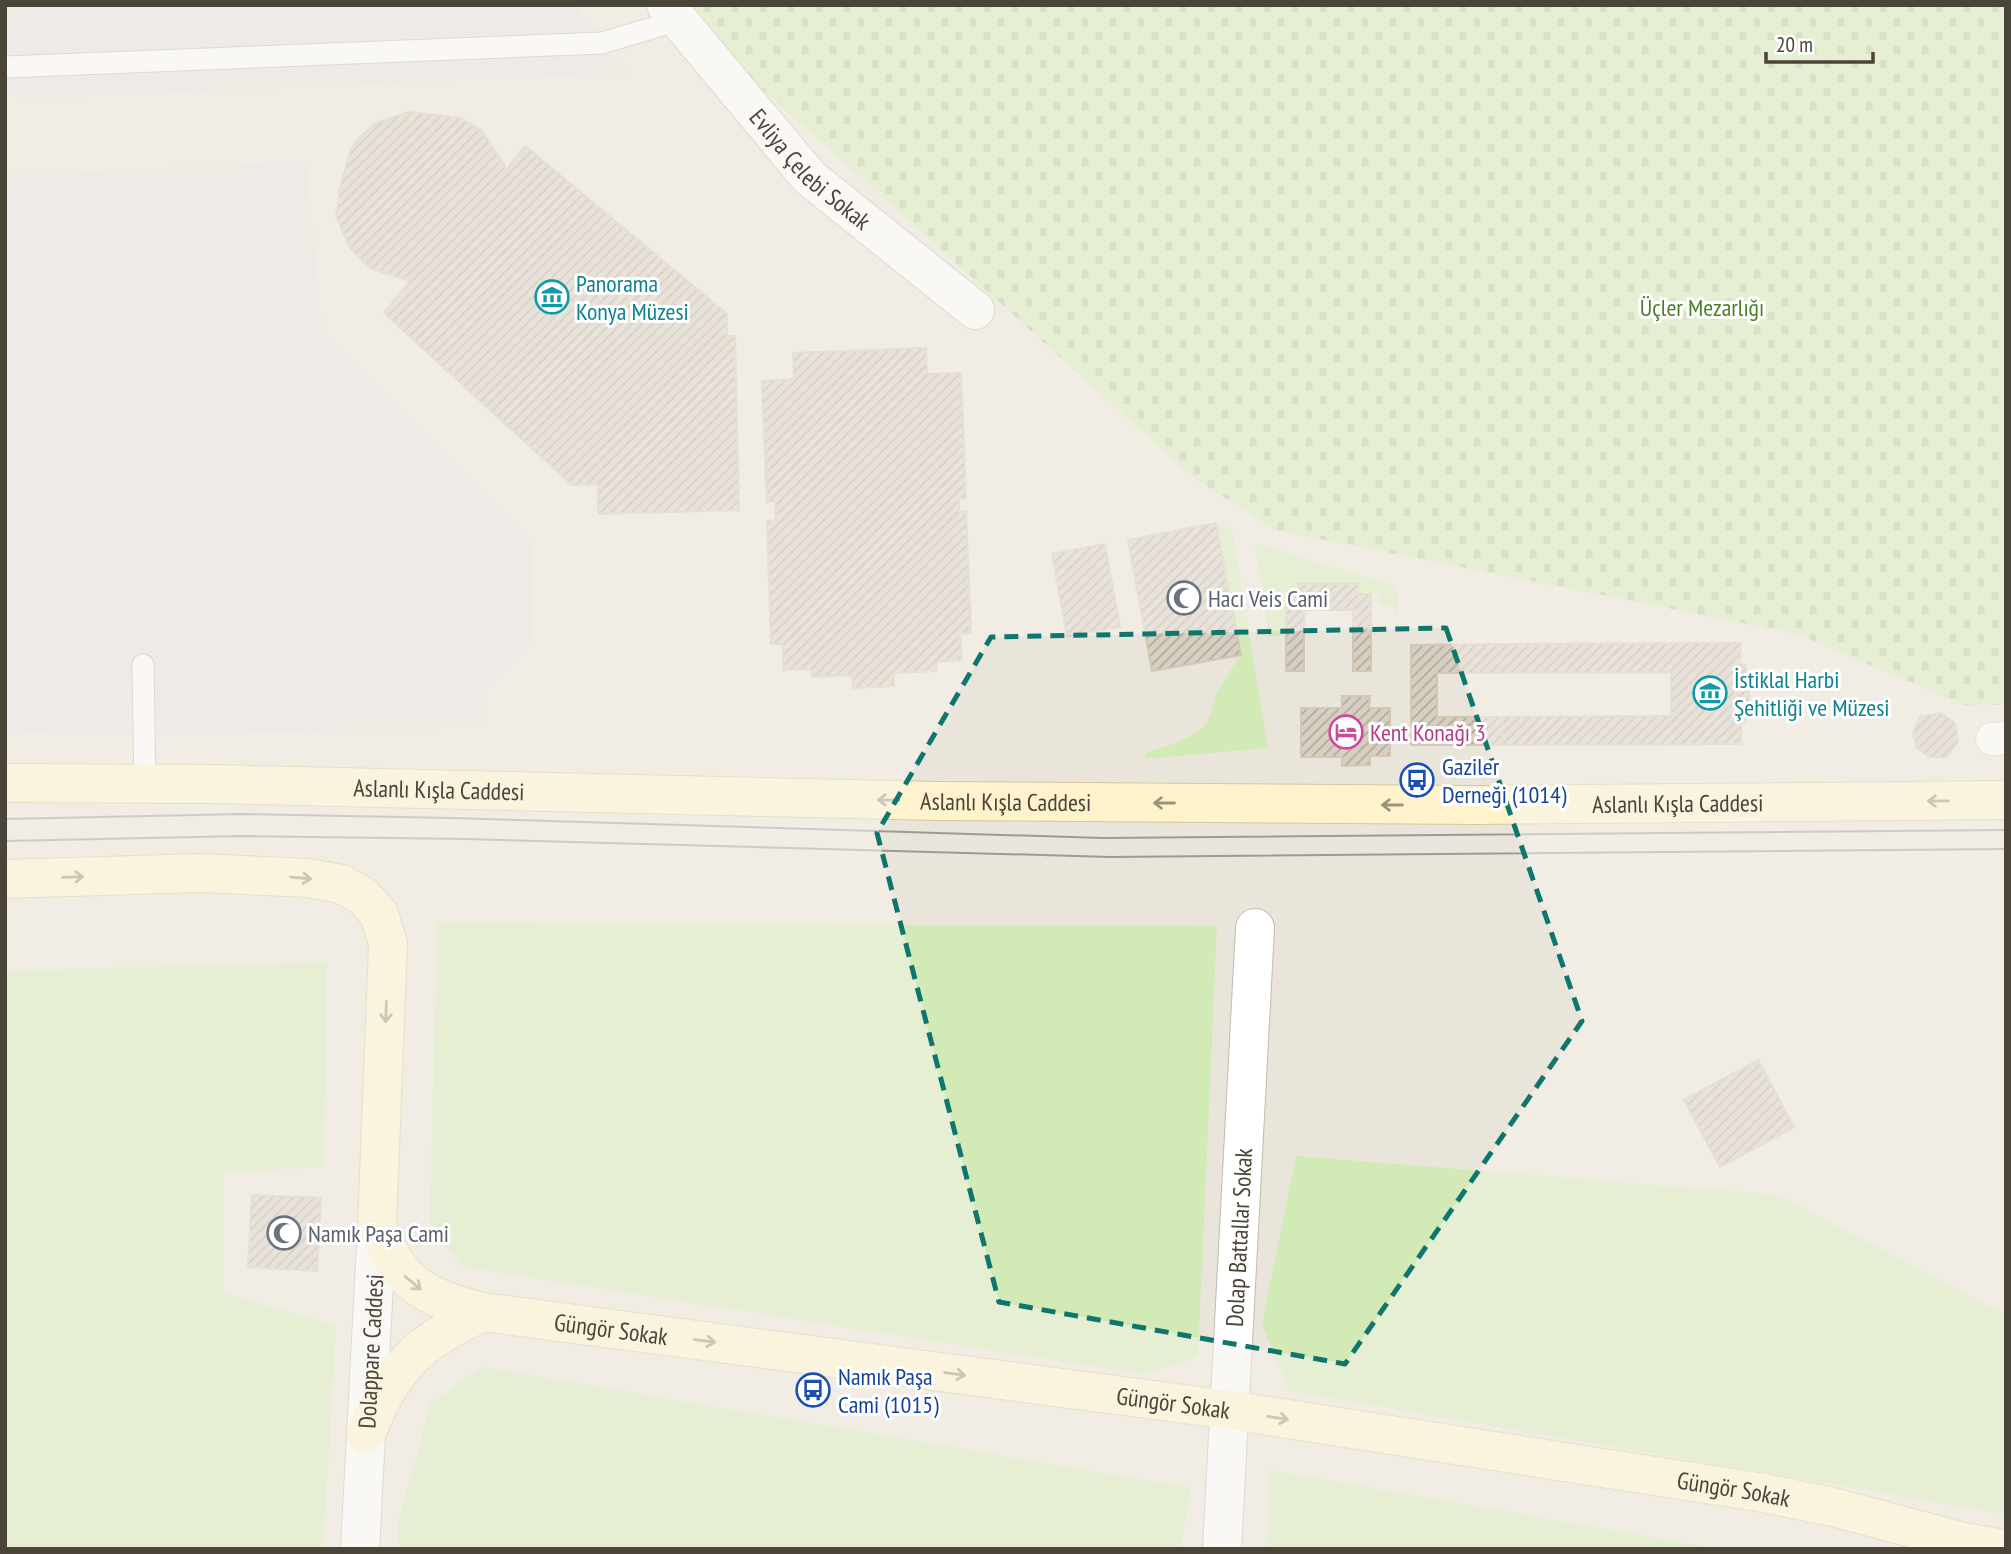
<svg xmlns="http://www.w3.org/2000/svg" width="2011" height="1554" font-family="'PT Sans Narrow',sans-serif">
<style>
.residential{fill:#eae5da}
.green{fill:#d2eab5}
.cemetery{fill:url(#cemetery-stones)}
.parking{fill:#e5e3e0}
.building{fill:url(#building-hatch);stroke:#d3c7b4;stroke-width:2}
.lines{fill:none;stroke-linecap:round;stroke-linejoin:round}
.service-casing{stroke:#c2bbae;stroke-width:23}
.pedestrian-casing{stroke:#c2bbae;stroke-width:33}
.minor-casing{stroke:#c2bbae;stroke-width:40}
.tertiary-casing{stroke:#c2bbae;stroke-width:40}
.secondary-casing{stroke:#d6c79b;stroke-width:40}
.service{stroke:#fff;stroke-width:21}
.pedestrian{stroke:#fff;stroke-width:32}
.minor{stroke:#fff;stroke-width:38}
.tertiary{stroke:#fff;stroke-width:38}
.secondary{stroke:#fff3cd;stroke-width:38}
.tram{stroke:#9a9a9a;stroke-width:2}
.oneway{stroke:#9c937c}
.marked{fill:none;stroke:#0f766e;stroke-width:5;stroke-dasharray:14 9;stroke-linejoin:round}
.labels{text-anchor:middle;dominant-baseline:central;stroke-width:6;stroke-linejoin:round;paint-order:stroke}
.street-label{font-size:24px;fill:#4b4439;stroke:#fff}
.culture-label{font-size:24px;fill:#0d838f;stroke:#fff;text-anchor:start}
.park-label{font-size:24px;fill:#4a7f2a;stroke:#fff}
.worship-label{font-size:24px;fill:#5b616d;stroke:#fff;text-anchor:start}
.hotel-label{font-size:24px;fill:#b23c85;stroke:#fff;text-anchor:start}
.transit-label{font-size:24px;fill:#164399;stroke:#fff;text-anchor:start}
</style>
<defs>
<pattern id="cemetery-stones" width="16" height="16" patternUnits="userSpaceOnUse" patternTransform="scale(1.75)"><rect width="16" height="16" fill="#d2eab5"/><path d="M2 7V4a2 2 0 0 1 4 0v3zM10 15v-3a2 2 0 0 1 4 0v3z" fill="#b6ca9c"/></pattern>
<pattern id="building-hatch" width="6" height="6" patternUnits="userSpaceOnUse" patternTransform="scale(1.75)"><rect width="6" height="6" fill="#d8cfc1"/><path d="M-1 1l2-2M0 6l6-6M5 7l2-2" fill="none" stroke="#b1aa9e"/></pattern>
</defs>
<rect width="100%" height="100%" fill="#f6f3ec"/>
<path class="residential" d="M5,5h2001v1544h-2001z"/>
<path class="green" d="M1216,523l16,7 36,218 -123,11 1,-6c18,-7 41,-12 56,-25 10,-9 10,-23 15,-35 7,-13 15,-25 24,-38z
M1255,543l139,43 4,9 -1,19 -4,-9h-13l-1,-12 -65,1 -18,12 1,27 -28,4z
M437,923l780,3 -19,431 -56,17 -678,-107 -34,-39z
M327,962l-3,205 -100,5v121l112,33 -13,223h-318v-578z
M1296,1156l482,39 228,120v199l-717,-123 -27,-67z
M482,1367l709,121 -11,61h-780l-3,-22 34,-124z
M1269,1470l450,79h-452z"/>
<path class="cemetery" d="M683,5h1323v700h-42l-166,-71 -524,-104 -81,-53 -486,-438z"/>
<path class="parking" d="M5,5h570l27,38 29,30 -607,26 -19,-8z
M306,161l16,167 210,212 -1,103 -15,17 -30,25 1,42 -359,9 -123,-5v-555z"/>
<path class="building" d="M409,112l51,6 21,12 23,34 2,6 19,-24 202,168v22h8l4,174 -141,4v-30l-26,1 -188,-172 26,-32 -40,-13 -20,-20 -14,-32 4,-28 11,-39 11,-14 14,-12z
M926,348l1,26 34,-1 5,125 -7,1v13l7,-1 5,122 -11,1 2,26 -26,2v9l-42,2v13l-41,2 -1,-13 -40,2 -1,-8 -28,1v-26h-12l-4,-123 9,-1 -1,-18h-8l-5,-121 32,-2 -1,-26z
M1216,523l25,132 -89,16 -24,-131z
M1105,544l15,83 -53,9 -15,-82z
M1298,584h60v10h13v77h-18v-61h-49v61h-18v-76h12z
M1741,643l-1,21 6,1v13h3v31h-3v13l-5,1v21l-239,1v-28l169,-1v-44l-170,1v-29z
M1501,644v29h-64v44h65v28h-91v-100z
M1342,696h28l-1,12h21v48h-20v9l-28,1v-9h-41v-49h41z
M1940,713l15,10 3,19 -12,15h-17l-12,-9 -4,-15 7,-16z
M1758,1060l36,67 -74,40 -36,-67z
M252,1195l69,3 -4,73 -69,-4z"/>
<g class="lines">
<defs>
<path id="service" d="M5,67l597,-24 77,-23
M143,665l2,119"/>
<path id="pedestrian" d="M1992,739l14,-1"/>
<g id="minor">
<path id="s1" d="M666,5l143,172 166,133"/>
<path id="s2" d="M1222,1549l33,-621"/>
</g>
<g id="tertiary">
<path id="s3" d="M360,1549l17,-323"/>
</g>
<g id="secondary">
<path id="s4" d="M5,783l207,1 725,17 541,4 528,-5"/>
<path id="s5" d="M5,879l195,-6 108,5 33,6 22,12 16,18 9,30 -11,282c23,59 47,71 106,86l747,98 528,82 75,15 131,35 39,7"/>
<path d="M366,1434c28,-69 50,-90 117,-122"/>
</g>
</defs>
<use href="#service" class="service-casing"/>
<use href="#pedestrian" class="pedestrian-casing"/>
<use href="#minor" class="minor-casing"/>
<use href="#tertiary" class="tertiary-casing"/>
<use href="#secondary" class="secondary-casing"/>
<use href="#service" class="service"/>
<use href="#pedestrian" class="pedestrian"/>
<use href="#minor" class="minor"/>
<use href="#tertiary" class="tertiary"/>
<use href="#secondary" class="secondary"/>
<path class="tram" d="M5,819l238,-5 209,4 651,20 903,-8
M5,841l239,-5 223,3 643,18 896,-8"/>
</g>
<defs><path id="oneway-shaft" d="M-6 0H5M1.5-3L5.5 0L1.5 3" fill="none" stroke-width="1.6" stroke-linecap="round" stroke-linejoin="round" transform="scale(1.75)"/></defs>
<g class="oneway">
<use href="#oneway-shaft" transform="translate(888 800) rotate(-179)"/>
<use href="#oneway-shaft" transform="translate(1938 801) rotate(179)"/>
<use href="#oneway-shaft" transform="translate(1164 803) rotate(-180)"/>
<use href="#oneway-shaft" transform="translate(1392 805) rotate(-180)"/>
<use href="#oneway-shaft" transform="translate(73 877) rotate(-2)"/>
<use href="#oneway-shaft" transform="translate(301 878) rotate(5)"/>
<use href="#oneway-shaft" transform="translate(386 1012) rotate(92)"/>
<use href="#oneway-shaft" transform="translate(413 1283) rotate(40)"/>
<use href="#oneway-shaft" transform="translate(705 1341) rotate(8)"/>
<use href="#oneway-shaft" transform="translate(955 1374) rotate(8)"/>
<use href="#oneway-shaft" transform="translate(1278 1418) rotate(9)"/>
</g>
<path d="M0 0H2011V1554H0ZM1446,628l136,393 -237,343 -346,-62 -122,-469 114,-196z" fill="#f6f3ec" fill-opacity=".55" fill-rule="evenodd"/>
<path class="marked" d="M1446,628l136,393 -237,343 -346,-62 -122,-469 114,-196z"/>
<defs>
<symbol id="museum-ring" viewBox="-11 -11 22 22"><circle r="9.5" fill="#fff" stroke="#0f9aa8" stroke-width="1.5"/><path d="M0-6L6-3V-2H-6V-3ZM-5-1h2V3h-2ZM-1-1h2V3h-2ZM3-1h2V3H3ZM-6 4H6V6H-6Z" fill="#0f9aa8"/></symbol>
<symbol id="mosque-ring" viewBox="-11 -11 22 22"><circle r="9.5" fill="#fff" stroke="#6b7280" stroke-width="1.5"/><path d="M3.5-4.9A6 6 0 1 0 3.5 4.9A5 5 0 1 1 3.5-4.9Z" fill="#6b7280"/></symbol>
<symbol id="hotel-ring" viewBox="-11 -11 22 22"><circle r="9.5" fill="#fff" stroke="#d1479c" stroke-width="1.5"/><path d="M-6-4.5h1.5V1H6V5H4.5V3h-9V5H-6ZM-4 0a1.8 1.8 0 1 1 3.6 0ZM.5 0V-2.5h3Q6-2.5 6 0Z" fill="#d1479c"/></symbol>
<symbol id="bus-ring" viewBox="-11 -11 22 22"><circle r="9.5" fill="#fff" stroke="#1a4fb4" stroke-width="1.5"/><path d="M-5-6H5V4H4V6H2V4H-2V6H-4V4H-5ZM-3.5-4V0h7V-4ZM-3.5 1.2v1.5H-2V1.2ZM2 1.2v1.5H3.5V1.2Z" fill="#1a4fb4"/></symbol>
</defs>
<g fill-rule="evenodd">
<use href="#museum-ring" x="533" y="278" width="38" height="38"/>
<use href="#mosque-ring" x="1165" y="579" width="38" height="38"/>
<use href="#museum-ring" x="1691" y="674" width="38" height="38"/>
<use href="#hotel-ring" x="1327" y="713" width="38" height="38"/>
<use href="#bus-ring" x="1398" y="761" width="38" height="38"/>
<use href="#mosque-ring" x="265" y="1214" width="38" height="38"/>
<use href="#bus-ring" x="794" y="1371" width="38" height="38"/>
</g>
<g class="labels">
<g class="street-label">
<text stroke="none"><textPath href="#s1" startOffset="219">Evliya Çelebi Sokak</textPath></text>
<text stroke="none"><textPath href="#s4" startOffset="434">Aslanlı Kışla Caddesi</textPath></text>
<text stroke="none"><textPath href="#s4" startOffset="1001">Aslanlı Kışla Caddesi</textPath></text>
<text stroke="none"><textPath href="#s4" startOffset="1673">Aslanlı Kışla Caddesi</textPath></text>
<text stroke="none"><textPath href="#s2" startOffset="312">Dolap Battallar Sokak</textPath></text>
<text stroke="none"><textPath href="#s5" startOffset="973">Güngör Sokak</textPath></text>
<text stroke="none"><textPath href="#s3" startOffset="198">Dolappare Caddesi</textPath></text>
<text stroke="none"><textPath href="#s5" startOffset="1540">Güngör Sokak</textPath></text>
<text stroke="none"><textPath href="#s5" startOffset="2107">Güngör Sokak</textPath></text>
</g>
<g class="culture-label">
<text x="576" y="283">Panorama<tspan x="576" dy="28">Konya Müzesi</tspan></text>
<text x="1734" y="679">İstiklal Harbi<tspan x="1734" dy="28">Şehitliği ve Müzesi</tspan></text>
</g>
<g class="park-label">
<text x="1702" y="307">Üçler Mezarlığı</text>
</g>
<g class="worship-label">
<text x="1208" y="598">Hacı Veis Cami</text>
<text x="308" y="1233">Namık Paşa Cami</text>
</g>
<g class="hotel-label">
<text x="1370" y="732">Kent Konağı 3</text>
</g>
<g class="transit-label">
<text x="1442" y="766">Gaziler<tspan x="1442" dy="28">Derneği (1014)</tspan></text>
<text x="838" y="1376">Namık Paşa<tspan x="838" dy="28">Cami (1015)</tspan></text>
</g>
</g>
<rect width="2011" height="1554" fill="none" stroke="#4b4439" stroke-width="14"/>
<path d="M1766 52v10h107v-10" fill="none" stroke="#4b4439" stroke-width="3.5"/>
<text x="1776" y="52" font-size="21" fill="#4b4439" stroke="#ffffff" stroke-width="5" paint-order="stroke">20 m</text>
</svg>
